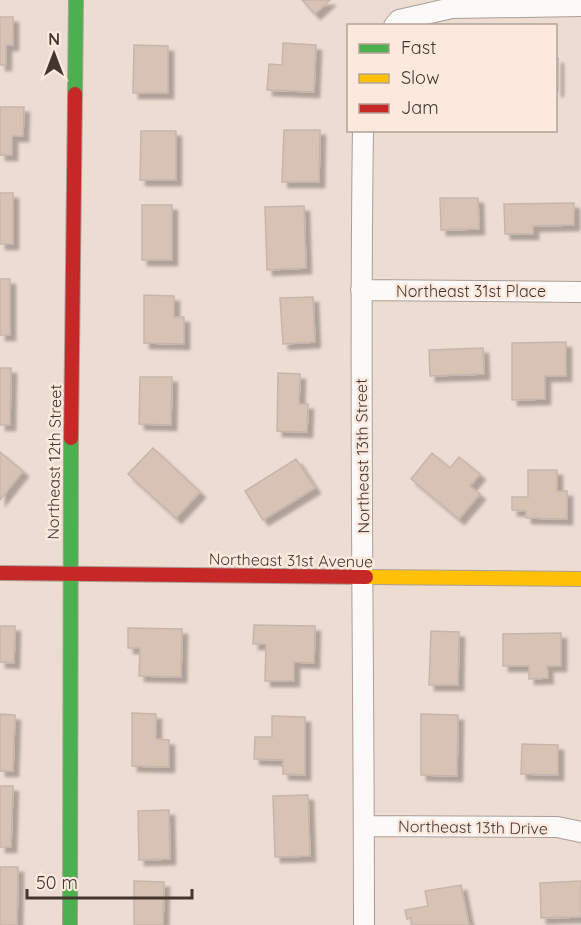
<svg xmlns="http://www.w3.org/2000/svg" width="581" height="925" font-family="Quicksand,sans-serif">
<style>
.building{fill:#d8c2b4;stroke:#c4b6ae;stroke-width:1.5;filter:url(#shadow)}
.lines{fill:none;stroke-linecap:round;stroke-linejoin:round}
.street-casing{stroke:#ac9e97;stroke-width:22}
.fast-casing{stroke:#ac9e97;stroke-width:16}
.slow-casing{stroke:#ac9e97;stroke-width:16}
.jam-casing{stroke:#ac9e97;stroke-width:16}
.street{stroke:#fcfaf8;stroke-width:20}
.fast{stroke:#4caf50;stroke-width:14}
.slow{stroke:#ffc107;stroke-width:14}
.jam{stroke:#c62828;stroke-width:14}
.labels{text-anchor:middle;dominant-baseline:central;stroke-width:5;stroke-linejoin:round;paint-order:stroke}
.street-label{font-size:16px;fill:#43362f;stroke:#fce9de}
</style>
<defs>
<filter id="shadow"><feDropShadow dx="5.5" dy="5.5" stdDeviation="1.5" flood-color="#0004"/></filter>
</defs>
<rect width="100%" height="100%" fill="#eddcd2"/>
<path class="building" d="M302,0h28l-15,14z
M0,17h13v28h-7v20h-6z
M283,43l33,2 -2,47 -47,-2 2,-26 13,1z
M134,45l34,1v47h-35z
M556,58h2v33h-2z
M0,107h24l-1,29h-11v19h-12z
M284,130h36l-1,52h-37z
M141,131h35v49h-36z
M0,193h13v51h-13z
M440,198h38l1,31 -38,1z
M574,203v22l-41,1v8h-28l-1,-30z
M142,205h30v55h-30z
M304,206l2,62 -39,2 -2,-63z
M0,279h10v56h-10z
M144,295l30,1v21h10v27l-40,-1z
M313,297l2,45 -32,2 -3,-46z
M566,342v34h-21v23l-33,1v-57z
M483,348l1,26 -54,2 -1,-26z
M0,368h11l-1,57h-10z
M278,373l22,1 -1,30h9l-1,28 -30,-1z
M140,377h32l-1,48 -32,-1z
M153,448l47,44 -24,26 -48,-44z
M0,452l23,19 -23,29z
M432,453l18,15 9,-11 21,17 -10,12 10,8 -21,25 -48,-40z
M296,459l19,29 -52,32 -18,-29z
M528,470h29v21h10v28l-41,-1v-7l-14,-1v-13h16z
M254,625l61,1 -1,37 -20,-1v19h-29l1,-37h-13z
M0,626h15l-1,37 -14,-1z
M128,628l54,1 -1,48 -42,-1 1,-28h-12z
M431,631l28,1 -1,53h-29z
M561,633v33h-14l1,12 -19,1v-13h-26v-32z
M132,713l24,1v25l13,1v27l-37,-1z
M0,714l15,1 -2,56h-13z
M421,714l37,1 -1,61 -36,-1z
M272,716l33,1v58l-22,-1v-14l-29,-1 1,-22h17z
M522,744l36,1v30l-37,-1z
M0,786h13l-2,61h-11z
M308,795l2,61 -35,1 -2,-61z
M169,810l1,49 -31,1 -1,-49z
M0,867h18l-1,58h-17z
M134,881l30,1 -1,43h-29z
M581,881v36l-40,1 -1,-35z
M461,885l8,40h-57l-1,-7 -4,1 -2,-9 23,-4 -3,-15z"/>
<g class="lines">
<defs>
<path id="street" d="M394,26l5,-6 53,-12 129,-2
M363,130c-4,265 1,530 1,795
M361,290l220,2
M364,826l193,1 24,5"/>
<path id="fast" d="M75,94l1,-94
M70,925l1,-487"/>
<path id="slow" d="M366,577l215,2"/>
<path id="jam" d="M71,438l4,-344
M0,573l366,4"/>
</defs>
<use href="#street" class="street-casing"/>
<use href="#fast" class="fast-casing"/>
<use href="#slow" class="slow-casing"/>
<use href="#jam" class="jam-casing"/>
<use href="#street" class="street"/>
<use href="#fast" class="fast"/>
<use href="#slow" class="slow"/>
<use href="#jam" class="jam"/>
</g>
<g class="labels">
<g class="street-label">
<text x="471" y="291">Northeast 31st Place</text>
<text transform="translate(362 456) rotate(-91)">Northeast 13th Street</text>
<text transform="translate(54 462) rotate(-89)">Northeast 12th Street</text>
<text transform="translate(291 560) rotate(1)">Northeast 31st Avenue</text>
<text transform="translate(473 827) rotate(1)">Northeast 13th Drive</text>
</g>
</g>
<rect x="347" y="24" width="210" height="108" fill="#fce9de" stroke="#b2a198" stroke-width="1.5"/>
<rect x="359" y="44" width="30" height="9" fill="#4caf50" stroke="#b2a198" stroke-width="1.5"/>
<text x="401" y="54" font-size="18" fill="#43362f">Fast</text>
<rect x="359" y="74" width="30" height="9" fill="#ffc107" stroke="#b2a198" stroke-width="1.5"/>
<text x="401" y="84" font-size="18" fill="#43362f">Slow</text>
<rect x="359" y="104" width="30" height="9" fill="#c62828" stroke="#b2a198" stroke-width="1.5"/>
<text x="401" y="114" font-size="18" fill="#43362f">Jam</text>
<g transform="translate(54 54)" stroke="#fce9de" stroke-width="4.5" paint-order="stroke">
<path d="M0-4.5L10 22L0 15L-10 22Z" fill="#43362f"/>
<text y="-9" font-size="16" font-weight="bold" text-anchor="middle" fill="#43362f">N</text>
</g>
<path d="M27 889v9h165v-9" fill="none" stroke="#43362f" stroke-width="3"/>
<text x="36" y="889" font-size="18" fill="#43362f" stroke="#fce9de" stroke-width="4.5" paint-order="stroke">50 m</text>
</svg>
